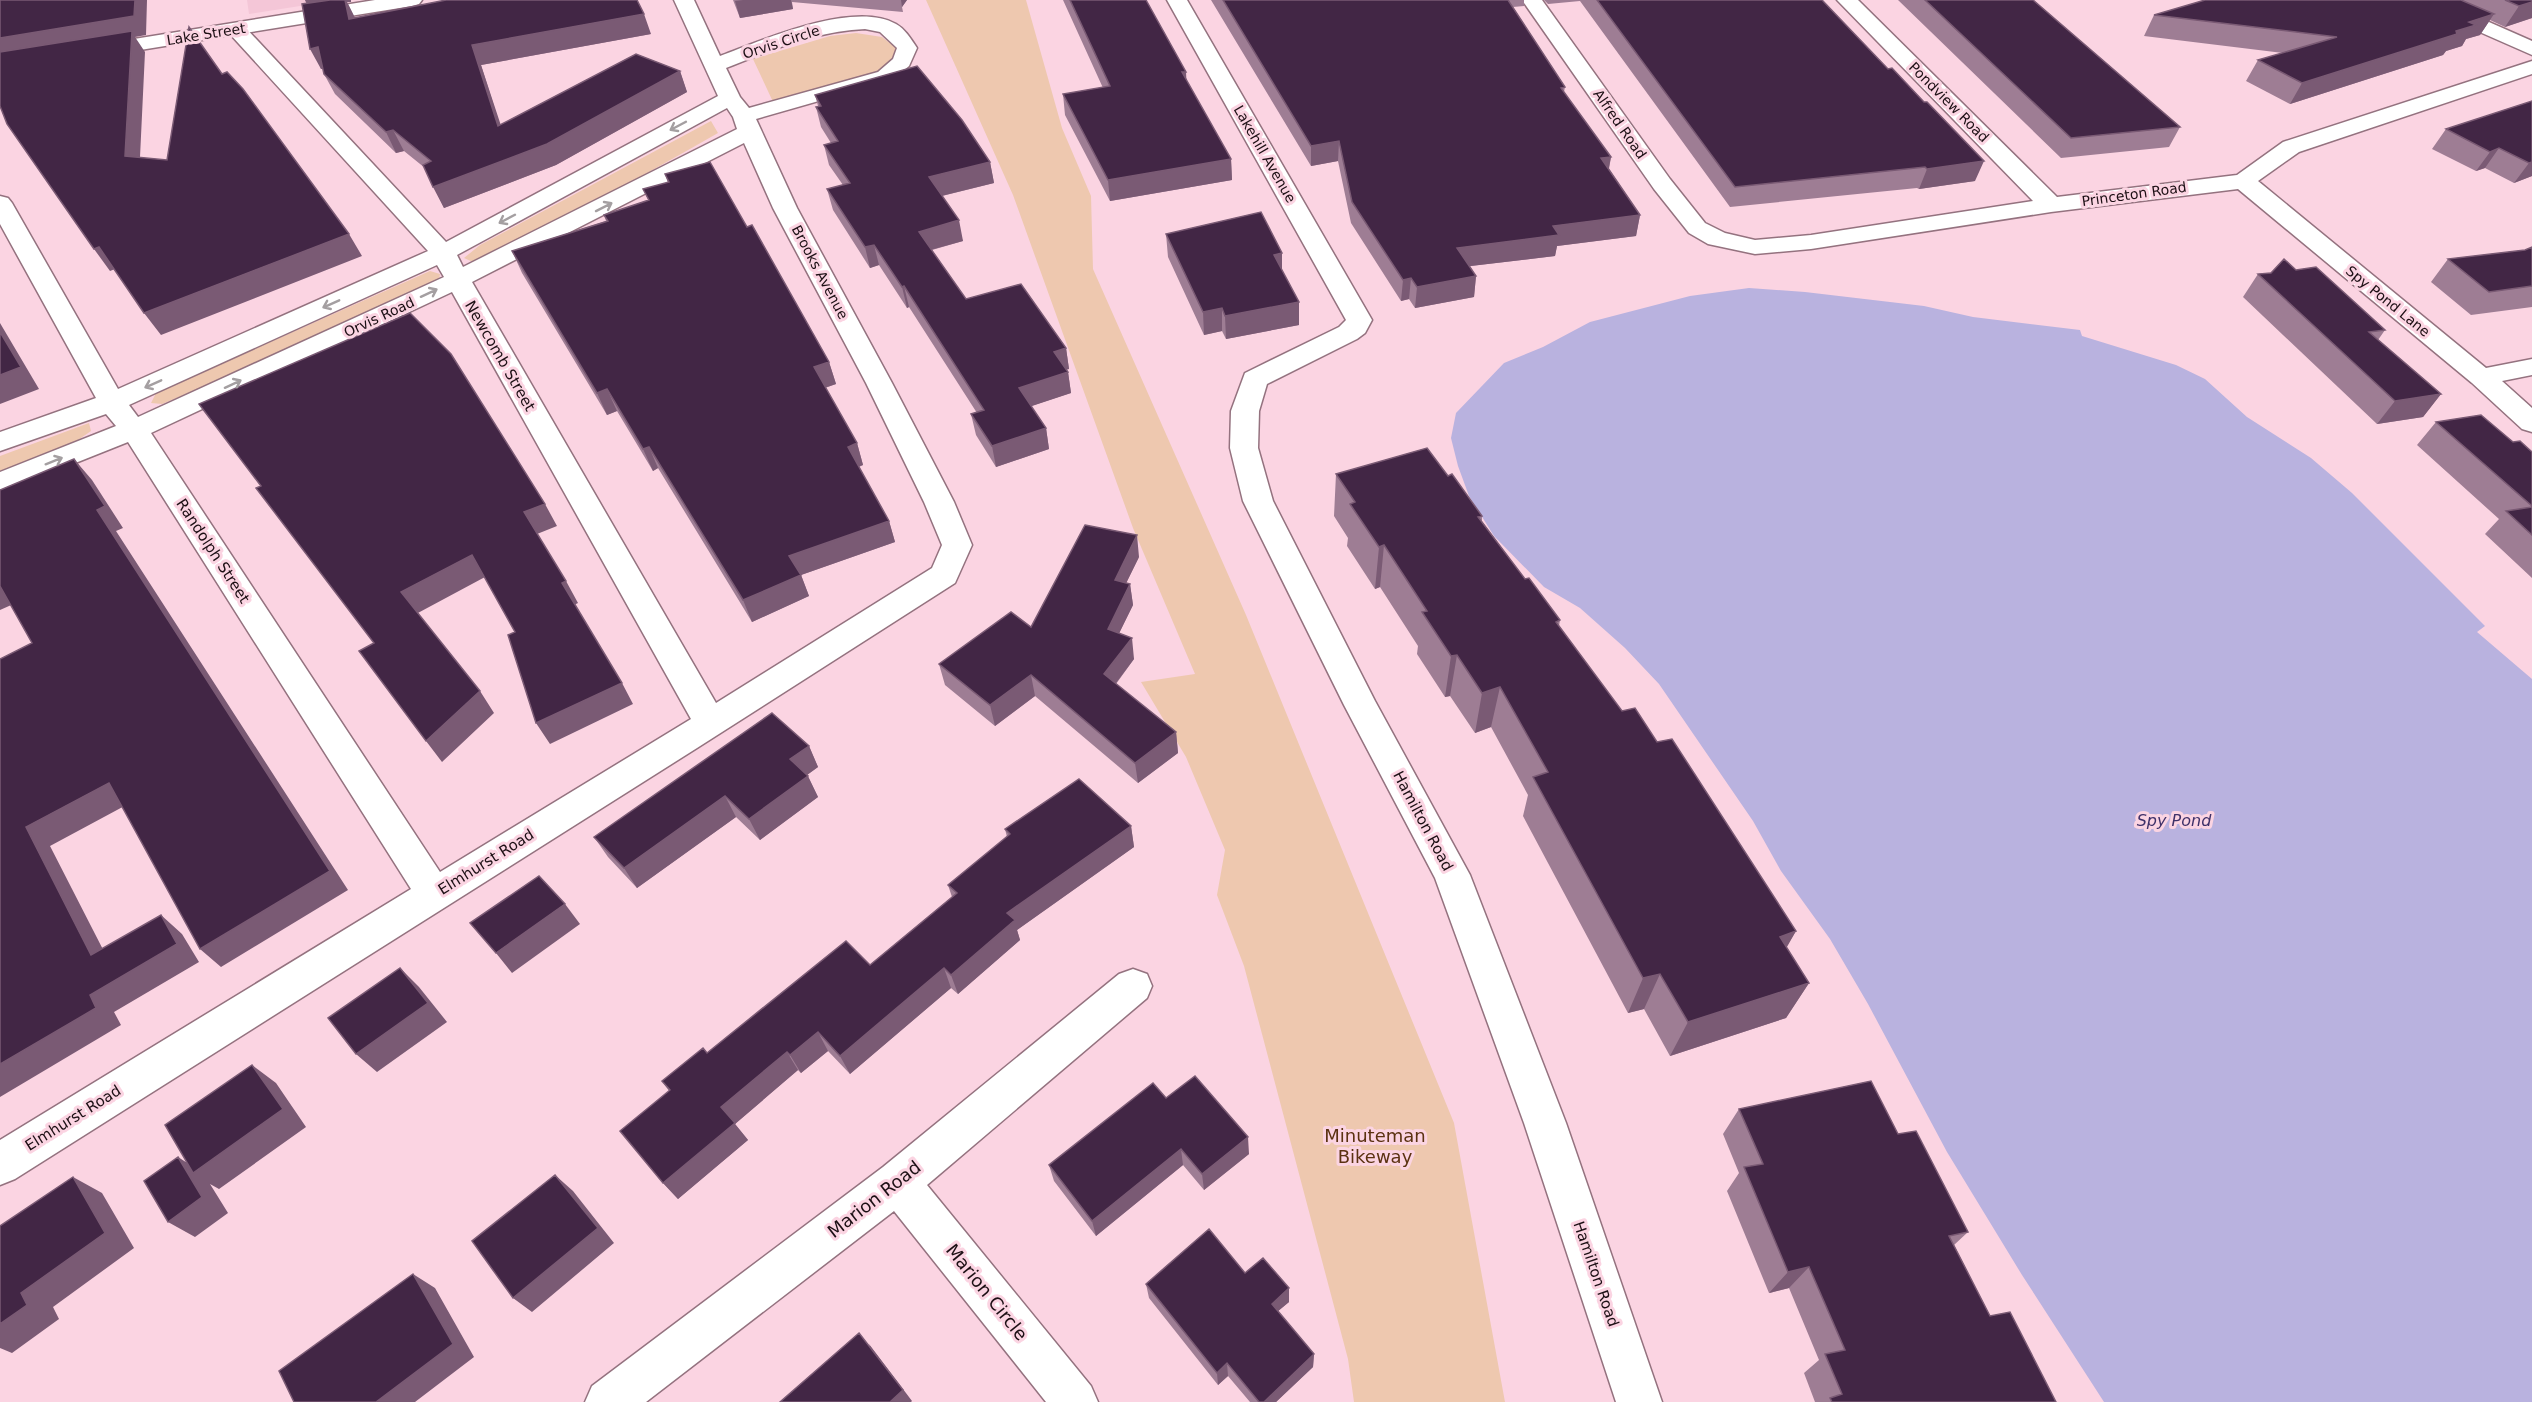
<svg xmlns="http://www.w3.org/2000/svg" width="2532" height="1402" font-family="'DejaVu Sans',sans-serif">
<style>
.built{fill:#f4c6d7}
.green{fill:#eec8af}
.water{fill:#b9b2df}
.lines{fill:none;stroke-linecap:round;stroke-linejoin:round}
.minor-casing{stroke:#94727f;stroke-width:3}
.major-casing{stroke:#94727f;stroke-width:3}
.minor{fill:#fff;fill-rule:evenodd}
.major{fill:#fff;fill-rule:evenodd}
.wall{fill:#9e7d94}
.shaded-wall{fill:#7a5a74}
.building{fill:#422645;stroke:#7a5a74;stroke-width:1.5}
.oneway{stroke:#a49fa1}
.labels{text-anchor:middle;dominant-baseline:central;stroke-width:6;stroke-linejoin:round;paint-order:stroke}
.far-street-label{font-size:14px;fill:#1c0f14;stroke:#fbd4e2}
.street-label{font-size:15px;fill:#1c0f14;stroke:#fbd4e2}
.water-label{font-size:16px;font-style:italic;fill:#3f3169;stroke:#fbd4e2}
.near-park-label{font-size:18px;fill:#5b3211;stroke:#fbd4e2}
.near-street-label{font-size:18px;fill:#1c0f14;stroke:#fbd4e2}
</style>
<rect width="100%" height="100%" fill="#fbd4e2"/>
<path class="built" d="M247,0h91l-89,14z"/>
<path class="green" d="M926,0h100l36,128 29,68 2,73 153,346 208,508 51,279h-151l-6,-43 -104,-393 -27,-71 8,-45 -39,-93 -45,-75 54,-8 -62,-146 -120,-333z
M856,33l26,4 14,11c0,7 -1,12 -6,17 -13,14 -93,33 -116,39l-21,-45 77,-23z
M711,121l7,12c-80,45 -160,93 -245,129l-9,-4 16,-13z
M430,271l10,3 -1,6 -226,103 -51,21 -11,-1 5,-10z
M89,423l2,8 -13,9 -78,32v-16z"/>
<path class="water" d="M1749,288l56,4 119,14 49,11 107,13 2,6 94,29 29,14 42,38 64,41 41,35 133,133 -8,6 55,47v723h-428l-82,-127 -75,-123 -79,-148 -38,-65 -49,-68 -28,-50 -94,-137 -34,-36 -45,-40 -36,-21 -50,-51 -25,-40 -11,-30 -7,-28 5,-25 48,-50 39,-16 47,-25 100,-26z"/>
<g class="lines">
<defs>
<path id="minor" d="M674,0h20l26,56c42,-16 134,-56 176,-32 9,5 15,15 21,24l-8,18 -17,14 -136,39 41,89 95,175 62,119 18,43 -17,38 -258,165 -682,431 -15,6v-45l411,-251 -283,-447 -128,51v-21l116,-46 -10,-12 -106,37v-19l96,-34 -96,-174v-28l8,2 4,5 106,186 310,-138 -199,-218 -3,-4 3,-4h14l203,217 272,-146zM865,29l15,3 17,16 -4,11 -15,13 -129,36 -9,-11 -14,-29c46,-18 90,-37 139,-39zM727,108l6,9 4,12 -274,138 -6,-12zM744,143l29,65 93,175 58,119 18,43 -10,23 -216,135 -244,-421zM437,265l7,12 -306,140 -9,-12zM452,292l239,427 -251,153 -289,-439z
M1167,0h20l185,320 -7,13 -8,6 -90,45 -8,27 -1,37 15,53 102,200 95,174 96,248 96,279h-46l-92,-279 -89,-245 -91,-173 -101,-204 -13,-53 1,-37 14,-38 94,-46 7,-7z
M1522,0h20l128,179 35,44 20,10 30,7 56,-5 222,-34 -196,-201h21l199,197 180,-22 46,-33 249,-81v13l-233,78 -41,29 228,187 46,-9v16l-30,6 30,27v24l-10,-3 -50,-46 -234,-194 -187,23 -240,37 -56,5 -47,-10 -19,-11 -35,-44z
M2413,0h26l93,41v14l-116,-51z
M1133,969l14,5 5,12 -5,12 -220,187 164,201 7,16h-52l-152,-191 -248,191h-61l7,-16 291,-219 236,-193z"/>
<path id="major" d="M375,0h47l-3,4 -7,2 -315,51 -7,-2 -3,-4 3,-4 7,-2z"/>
</defs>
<use href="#minor" class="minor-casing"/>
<use href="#major" class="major-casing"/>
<use href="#minor" class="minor"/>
<use href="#major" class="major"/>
</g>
<path class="wall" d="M305,0h46v2h-4l8,16 296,16 -170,31 19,60 180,-54 7,21 -131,73 -112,43 -19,-40 -21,-17 -8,2 -61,-59 -11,-20 -1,-5h-2l-14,-65z
M733,0h174l-5,7 1,5 -111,-10 1,7 -53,9z
M1063,0h83l40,72v8l45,79 1,21 -122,21 -45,-86 -2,-21 40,-6z
M1211,0h313v6l-11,1 52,80 -1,5 47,65 -2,12 31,46 -4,21 -79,10 -2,10 -85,10 6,10 -2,21 -59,11 -6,-9 -8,2 -50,-78 -13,-62 -27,5z
M1544,0h278l153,181 -56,8 -2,-1 -187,19 -150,-206 -32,3z
M1898,0h135l147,127 -11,20 -108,11z
M2205,0h327v18l-27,9 -15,-7 -10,15 -14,4 -4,7 -16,5 -3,4 -153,49 -44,-23 12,-21 25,-7 -139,-17 10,-21z
M815,95l175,67 4,21 -52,13 21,45 -31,9 34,49 100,49 3,21h-3l2,3 3,21 -40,13 15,22 3,21 -53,18 -20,-32 -5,-21 6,-1 -68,-106 -2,1 -28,-43 -9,3 -37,-58 -6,-21 16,-4 -14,-20 -5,-20 7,-2 -10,-16 -5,-20 2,-1z
M2532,101v75l-18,7 -29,-15 -9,3 -44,-22 14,-20z
M665,174l82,53 82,135 7,22 -11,4 32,55 6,22 -4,2 30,54 6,21 -94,33 8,21 -57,26 -94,-154 -5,3 -36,-60 -10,4 -85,-142 -10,-22 94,-30 -2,-6 44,-15 -5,-11 25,-6z
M1166,234l116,36 17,32v23l-73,14 -4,-8 -18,4 -36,-78z
M2532,247v60l-61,8 -40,-33 17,-23 77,-9z
M2296,270l89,60 -7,10 63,54 -18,23 -46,7 -134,-127 15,-23z
M2436,422l77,20 19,10v126l-47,-44 14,-15 -82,-74z
M1336,474l112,2 34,40v5l43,58 35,41 -1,6 63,85 35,31 139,189 -10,16 23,36 -23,35 -116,38 -26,-47 -16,4 -105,-197 5,-21 -37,-68 -16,6 -25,-37 -5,1 -28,-43 1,-8 -38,-59 -5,2 -28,-43 1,-8 -14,-22z
M1139,557l-13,26 4,1 3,21 -14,28 15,26 -18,25 60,48 2,21 -40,30 -103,-87 -40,30 -50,-41 -6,-21 92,-37z
M809,746l9,21 -11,8 11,22 -58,43 -24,-23 -99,71 -29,-31 -14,-20z
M1131,826l3,21 -117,83 3,10 -62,54 -7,-6 -101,86 -22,-23 -27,22 -3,-3 -63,54 13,16 -70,59 -15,-16 6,-92 -7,-10 45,-28 163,-88 82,-68 -4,-12 59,-48 -2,-8z
M1166,1098l83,56 -45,36 -21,-25 -87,71 -42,-55 -5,-16z
M1739,1109l159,25 70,98 -14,13 36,71 66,86h-241l-11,-29 15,-13 -30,-72 -20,5 -42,-102 12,-18 -16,-39z
M1245,1273l44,29 -11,9 36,43 -1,13 -37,35h-26l-22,-26 -10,9 -69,-87 -3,-14z"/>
<path class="shaded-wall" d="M135,0h12l-1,35 -11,2 10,15 -6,126 -139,-121v-19z
M305,0h46v2h-4l8,16 -6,1 -40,-11z
M743,0h48l2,9 -53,9 -5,-17z
M901,0h6l-5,7z
M2532,2v16l-27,9 14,-21z
M644,14l7,20 -170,31 27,82 -10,-21 -26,-81z
M2494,14l-14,21 -14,4 -4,7 -16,5 -3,4 -153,49 12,-21 154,-52 13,-9z
M318,47l10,21 -7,1 -11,-20z
M680,71l7,21 -131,73 -112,43 -11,-21z
M1182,72h4l1,20z
M393,130l11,21 -8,2 -10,-21z
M1339,141l-1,20 -27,5v-20z
M2499,148l-14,20 -9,3 14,-19z
M1611,157l-4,20 -6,-19z
M1231,159l1,21 -122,21 -2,-21z
M1984,161l-9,20 -56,8 8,-20z
M990,162l4,21 -61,15 -4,-21z
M2532,162v14l-18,7 15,-20z
M1640,215l-4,21 -79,10 -2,10 -101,12 3,-20 96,-22z
M959,220l4,21 -40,11 -4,-20z
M349,234l13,22 -201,79 -17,-22z
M874,245l5,20 -9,3 -5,-21z
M99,247l16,22 -5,2 -16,-22z
M1282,253v23l-8,-21z
M1476,276l-2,21 -59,11 2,-21z
M1411,278l-2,21 -8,2 2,-21z
M904,286l5,21 -2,1 -5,-21z
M1299,302v23l-73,14 -1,-23z
M1222,308v23l-18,4 -1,-23z
M0,323l39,66 -39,15z
M1066,348l3,21 -12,4 -3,-21z
M829,362l7,22 -15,5 -7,-22z
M1068,372l3,21 -48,16 -4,-21z
M607,389l10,22 -10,4 -10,-22z
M2441,394l-18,23 -46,7 18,-23z
M1046,428l3,21 -53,18 -4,-21z
M857,443l6,22 -9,3 -6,-21z
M649,447l9,21 -5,3 -10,-22z
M74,459l18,21 31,48 -7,3 232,359 -127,77 -21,-18 -103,-439z
M545,504l12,22 -20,8 -13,-22z
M889,521l6,21 -94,33 8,21 -57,26 -9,-22 46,-44z
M1137,535l2,22 -22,45 -2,-22z
M1384,545l-4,42 -5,2 4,-42z
M472,555l13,22 -69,37 -15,-22z
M566,581l12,22 -4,2 -12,-22z
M0,584l18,18 -18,8z
M1130,584l3,21 -22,45 -3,-21z
M1132,638l2,21 -27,36 -3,-21z
M1457,655l-7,41 -5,1 6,-41z
M1031,675l4,21 -40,30 -5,-21z
M622,683l11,21 -83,40 -14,-21z
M1500,687l-9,40 -16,6 7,-40z
M480,691l14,22 -52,49 -16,-21z
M1176,732l2,21 -40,30 -3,-20z
M809,746l9,21 -18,13 -10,-21z
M808,776l10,21 -58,43 -11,-21z
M109,783l21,20 -80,43 65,127 -24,-18 -65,-128z
M725,796l11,21 -99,71 -13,-20z
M1131,826l3,21 -117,83 3,10 -62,54 -7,-19 56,-62z
M565,904l15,20 -68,49 -16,-20z
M161,915l21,19 17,28 -85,50 7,13 -121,72v-33l90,-69z
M1796,931l-21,37 5,-31z
M400,968l19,19 28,35 -70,50 -21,-18z
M944,968l7,20 -101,86 -10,-18z
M1660,974l-16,35 -16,4 15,-35z
M1809,983l-23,35 -116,38 18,-34z
M818,1032l10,19 -27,22 -11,-18z
M787,1052l11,18 -63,54 13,16 -70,59 -15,-16 58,-76z
M252,1065l24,18 30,44 -87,62 -9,-5 18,29 -33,24 -27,-15 10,-65 20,13z
M1248,1137l1,17 -45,36 -2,-16z
M1181,1149l2,16 -87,71 -4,-15z
M555,1175l18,16 41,52 -82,69 -19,-14z
M73,1177l29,16 32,55 -81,59 6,12 -47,34 -12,-5v-24l21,-31z
M1809,1267l-20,21 -20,5 19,-21z
M413,1274l22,14 39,69 -59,45h-39z
M1289,1288v14l-18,15 1,-13z
M869,1344l43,57 -1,1h-21z
M1314,1354l-1,13 -37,35h-12z
M1227,1363l1,13 -10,9 -1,-12z"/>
<path class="building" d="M0,0h135l-1,16 -134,22z
M330,0h15l4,19 97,-19h191l7,14 -172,31 26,81 138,-72 44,17 -133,73 -114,43 -10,-22 8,-4 -38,-31 -7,2 -62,-58 -6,-27 -8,2 -8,-45z
M1070,0h76l40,72h-4l49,87 -123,21 -45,-86 47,-8z
M1223,0h285l57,87 -4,1 50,69 -10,1 39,57 -87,11 6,9 -102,13 19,28 -59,11 -6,-9 -8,2 -51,-78 -13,-61 -28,5z
M1597,0h225l66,69 4,-1 32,34h3l57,59 -57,8 -2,-2 -190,20z
M1925,0h108l147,127 -109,11z
M2205,0h256l33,14 -25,8 7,3 -20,6 1,3 -155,49 -44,-23 79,-23 -183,-22z
M2505,0h27v2l-13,4z
M189,27l33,47 5,-2 16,17 106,145 -205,79 -45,-66 -5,2 -87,-125 -7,-18v-54l132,-21 -7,125 42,4z
M917,66l45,54 28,42 -61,15 30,43 -40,12 47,67 55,-15 45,64 -12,4 14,20 -49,16 27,40 -54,18 -21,-32 13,-4 -80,-124 -2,1 -28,-42 -9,2 -38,-58 23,-6 -26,-38 14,-4 -22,-34 5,-1 -6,-11z
M2532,101v61l-3,1 -30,-15 -9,4 -44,-23z
M710,162l37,65 5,-2 77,137 -15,5 43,76 -9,4 41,74 -100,35 12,19 -58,25 -94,-153 -6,2 -36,-60 -10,4 -85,-142 96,-30 -4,-6 45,-15 -6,-11 26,-7 -4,-8z
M1261,212l21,41 -8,2 25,47 -74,14 -3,-8 -19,4 -37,-78z
M2532,247v39l-43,6 -41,-33 77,-9z
M2284,259l12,11 20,-3 69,63 -16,2 72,62 -46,7 -137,-127 13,-1z
M410,313l41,41 94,150 -21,8 42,69 -4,2 60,100 -86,40 -28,-88 7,-3 -43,-77 -71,37 79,99 -54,50 -67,-90 15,-8 -118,-155 5,-2 -62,-82z
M0,332l21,35 -21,8z
M2481,415l32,27 7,-1 12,11v54l-96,-84z
M1427,448l21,28 4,-2 30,42 -4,1 47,62 4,-1 31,42 -4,2 66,89 13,-3 22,34 15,-3 124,192 -16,6 29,46 -121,39 -28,-48 -17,4 -110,-201 15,-5 -48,-85 -18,6 -25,-38 -6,1 -29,-44 5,-1 -43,-66 -5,2 -29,-43 5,-2 -19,-28z
M74,459l31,47 -8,4 233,361 -130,78 -91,-166 -83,44 65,128 70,-40 16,29 -87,51 6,13 -96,56v-405l32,-16 -32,-57v-96z
M2532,507v28l-26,-24z
M1085,525l52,10 -22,45 15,4 -22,45 24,9 -28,36 72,58 -41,31 -104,-88 -41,30 -51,-41 72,-52 20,15z
M772,713l37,33 -19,13 18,17 -59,43 -24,-23 -101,72 -30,-31z
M1079,779l52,47 -124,87 8,7 -64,55 -7,-7 -104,88 -22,-24 -28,23 -3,-3 -66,55 14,16 -72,60 -43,-52 50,-41 -8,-9 41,-33 4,5 139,-112 24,24 87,-72 -9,-8 62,-51 -5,-5z
M539,876l26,28 -69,49 -26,-30z
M400,968l28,35 -72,51 -28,-36z
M252,1065l31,44 -90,64 -28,-48z
M1195,1076l53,61 -46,37 -21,-25 -89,72 -43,-56 104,-82 13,15z
M1871,1081l27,53 18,-3 52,101 -19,4 41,80 20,-4 46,90h-224l-2,-4 12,-4 -17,-40 20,-4 -36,-83 -21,5 -44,-105 19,-3 -24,-55z
M178,1157l24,40 -34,25 -24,-41z
M555,1175l43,53 -85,70 -41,-57z
M73,1177l32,56 -84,60 6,12 -27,19v-98z
M1209,1229l36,44 18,-15 26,30 -17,16 42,50 -50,48h-5l-32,-39 -10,10 -71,-89z
M413,1274l40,70 -77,58h-82l-15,-31z
M859,1333l44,57 -13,12h-110z"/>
<defs><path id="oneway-shaft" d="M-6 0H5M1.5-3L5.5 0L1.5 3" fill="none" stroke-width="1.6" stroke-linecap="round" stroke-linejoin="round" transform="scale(1.5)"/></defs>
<g class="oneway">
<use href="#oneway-shaft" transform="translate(678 126) rotate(152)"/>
<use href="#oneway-shaft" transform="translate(604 207) rotate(-27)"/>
<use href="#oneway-shaft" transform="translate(507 219) rotate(152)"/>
<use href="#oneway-shaft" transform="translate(429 293) rotate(-25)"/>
<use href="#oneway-shaft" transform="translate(331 304) rotate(156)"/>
<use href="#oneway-shaft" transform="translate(153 384) rotate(156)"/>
<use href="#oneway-shaft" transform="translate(233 384) rotate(-25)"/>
<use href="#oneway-shaft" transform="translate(54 461) rotate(-22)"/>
</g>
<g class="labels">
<g class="far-street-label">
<text transform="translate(206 34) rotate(-9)">Lake Street</text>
<text transform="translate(781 42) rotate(-18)">Orvis Circle</text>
<text transform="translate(1949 102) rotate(45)">Pondview Road</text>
<text transform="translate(1620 124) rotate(55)">Alfred Road</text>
<text transform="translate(1265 154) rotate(60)">Lakehill Avenue</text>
<text transform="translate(2134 194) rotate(-8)">Princeton Road</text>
<text transform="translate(820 272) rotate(62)">Brooks Avenue</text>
<text transform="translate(2388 301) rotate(39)">Spy Pond Lane</text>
<text transform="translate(379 317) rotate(-25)">Orvis Road</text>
</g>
<g class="street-label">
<text transform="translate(500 356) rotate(60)">Newcomb Street</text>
<text transform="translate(213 551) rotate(57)">Randolph Street</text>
<text transform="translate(1423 821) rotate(62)">Hamilton Road</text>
<text transform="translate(486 862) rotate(-32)">Elmhurst Road</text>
<text transform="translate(73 1118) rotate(-32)">Elmhurst Road</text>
<text transform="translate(1596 1274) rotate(71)">Hamilton Road</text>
</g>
<g class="water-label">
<text x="2174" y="820">Spy Pond</text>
</g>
<g class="near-park-label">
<text x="1375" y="1135">Minuteman<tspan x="1375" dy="21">Bikeway</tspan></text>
</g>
<g class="near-street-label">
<text transform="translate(874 1199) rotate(-38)">Marion Road</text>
<text transform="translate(987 1292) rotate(51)">Marion Circle</text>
</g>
</g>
</svg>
